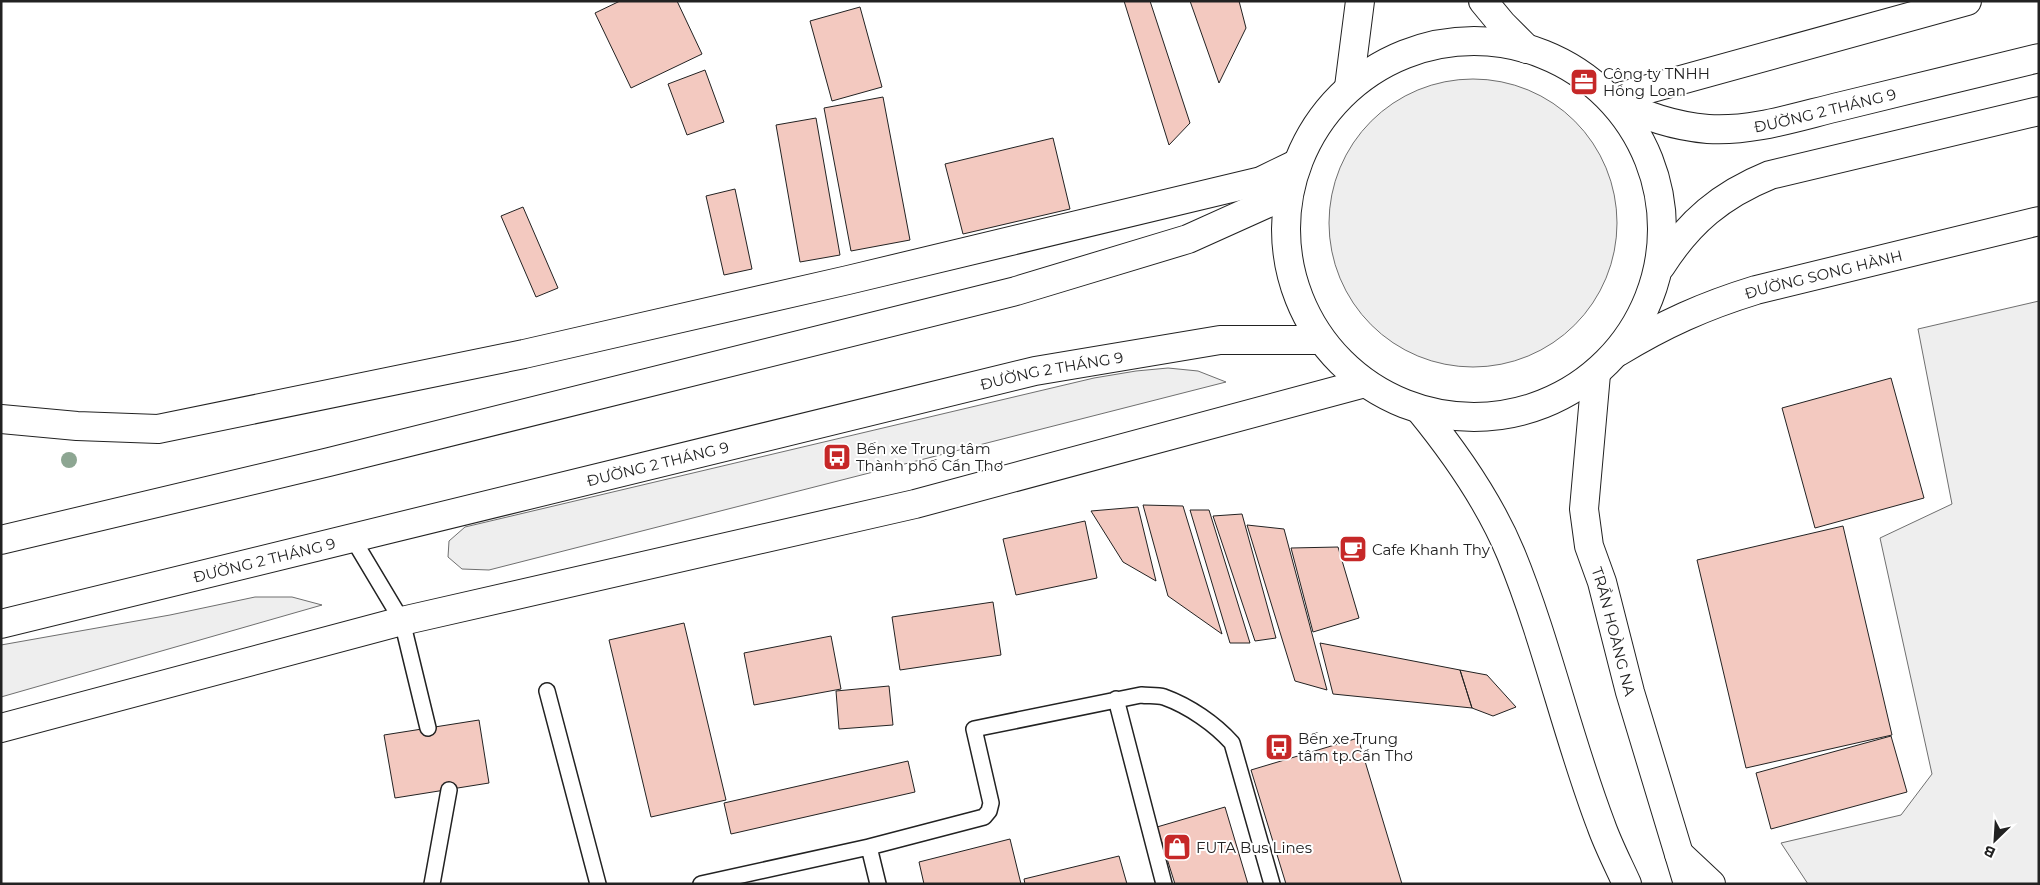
<svg xmlns="http://www.w3.org/2000/svg" width="2040" height="885" font-family="Montserrat,sans-serif">
<style>
.green{fill:#eee;stroke:#6f6f6f}
.building{fill:#f3c9c0;stroke:#222}
.lines{fill:none;stroke-linecap:round;stroke-linejoin:round}
.lane-casing{stroke:#222;stroke-width:18}
.street-casing{stroke:#222;stroke-width:30}
.secondary-casing{stroke:#222;stroke-width:30}
.highway-casing{stroke:#222;stroke-width:30}
.lane{stroke:#fff;stroke-width:15}
.street{stroke:#fff;stroke-width:28}
.secondary{stroke:#fff;stroke-width:28}
.highway{stroke:#fff;stroke-width:28}
.tree{fill:#8da692}
.labels{text-anchor:middle;dominant-baseline:central;stroke-width:4;stroke-linejoin:round;paint-order:stroke}
.poi-label{font-size:15px;fill:#222;stroke:#fff;text-anchor:start}
.street-label{font-size:15px;fill:#222;stroke:#fff}
</style>
<rect width="100%" height="100%" fill="#fff"/>
<path class="green" d="M1329 223a144 144 0 1 1 288 0a144 144 0 1 1-288 0Z
M2039,301v583h-231l-27,-41 120,-28 31,-41 -52,-236 72,-34 -34,-175z
M1168,368l30,3 28,11 -737,188 -27,-1 -14,-12 1,-16 16,-14 629,-149 42,-7z
M255,597h37l30,8 -321,92v-52l169,-30z"/>
<path class="building" d="M620,1h57l25,53 -71,34 -36,-75z
M1124,1h26l40,122 -21,22z
M1190,1h49l7,27 -27,55z
M860,7l22,80 -50,14 -22,-80z
M705,70l19,52 -37,13 -19,-51z
M883,97l27,143 -59,11 -27,-143z
M816,118l24,137 -40,7 -24,-137z
M1053,138l17,71 -107,25 -18,-70z
M735,189l17,80 -28,6 -18,-79z
M523,207l35,81 -22,9 -35,-81z
M1891,378l33,120 -109,30 -33,-120z
M1143,505l40,1 39,128 -54,-38z
M1138,507l18,74 -33,-19 -32,-51z
M1190,510h19l41,133h-20z
M1242,514l34,124 -21,3 -42,-125z
M1085,521l12,57 -81,17 -13,-56z
M1247,525l37,4 43,161 -32,-9z
M1843,526l49,209 -146,33 -49,-208z
M1338,547l21,71 -46,14 -22,-84z
M993,602l8,53 -101,15 -8,-53z
M684,623l42,177 -75,17 -42,-177z
M831,636l10,53 -87,16 -10,-52z
M1320,643l140,27 12,38 -139,-14z
M1460,670l27,5 29,32 -23,9 -21,-8z
M889,686l4,39 -54,4 -3,-38z
M479,720l10,63 -94,15 -11,-63z
M1891,736l16,56 -136,37 -15,-56z
M1358,738l44,146h-116l-35,-114z
M908,761l7,31 -184,42 -7,-31z
M1225,807l23,77h-73l-18,-57z
M1010,839l11,45h-97l-5,-22z
M1119,856l8,28h-102l-1,-5z"/>
<g class="lines">
<defs>
<path id="lane" d="M353,539l49,82 26,107
M547,691l51,193
M1116,699l48,185
M432,884l17,-94
M701,884l168,-37
M878,884l-9,-37 115,-30 5,-6 2,-8 -17,-74 167,-34c7,1 16,0 23,2 25,9 51,27 68,46l40,141"/>
<g id="street">
<path d="M1612,99l355,-98"/>
<path id="s1" d="M1618,352c46,-28 86,-46 138,-62l283,-69"/>
<path d="M1,419l76,7 81,3 366,-75 324,-74 413,-99 35,-17"/>
<path d="M1,728l401,-107 513,-117 450,-121"/>
</g>
<g id="secondary">
<path d="M1483,1l19,23 25,25"/>
<path d="M1349,87l11,-86"/>
<path id="s2" d="M1596,374l-12,135 5,37 13,36 28,110 58,192"/>
<path d="M1420,410c36,44 69,91 91,144 36,88 56,182 90,271 7,20 17,39 26,59"/>
<path d="M1679,854l32,30"/>
</g>
<g id="highway">
<circle cx="1474" cy="229" r="188"/>
<path id="s3" d="M1614,100c29,16 60,26 94,29 45,3 91,-13 134,-23 66,-16 131,-32 197,-48"/>
<path d="M1661,266c28,-44 60,-71 109,-91l269,-64"/>
<path d="M1,540l328,-78 687,-171 172,-52 100,-45"/>
<path id="s4" d="M1,624l1034,-253 185,-31h101"/>
</g>
</defs>
<use href="#lane" class="lane-casing"/>
<use href="#street" class="street-casing"/>
<use href="#secondary" class="secondary-casing"/>
<use href="#highway" class="highway-casing"/>
<use href="#lane" class="lane"/>
<use href="#street" class="street"/>
<use href="#secondary" class="secondary"/>
<use href="#highway" class="highway"/>
</g>
<circle class="tree" cx="69" cy="460" r="8"/>
<defs>
<symbol id="office-square" viewBox="-11 -11 22 22"><rect x="-9" y="-9" width="18" height="18" rx="4" fill="#c62828" stroke="#fff"/><path d="M-6-3h4V-5.5h4V-3h4V5H-6ZM-1-4.5V-3h2v-1.5ZM-6 0V1H6V0Z" fill="#fff"/></symbol>
<symbol id="bus-square" viewBox="-11 -11 22 22"><rect x="-9" y="-9" width="18" height="18" rx="4" fill="#c62828" stroke="#fff"/><path d="M-5-6H5V4H4V6H2V4H-2V6H-4V4H-5ZM-3.5-4V0h7V-4ZM-3.5 1.2v1.5H-2V1.2ZM2 1.2v1.5H3.5V1.2Z" fill="#fff"/></symbol>
<symbol id="cafe-square" viewBox="-11 -11 22 22"><rect x="-9" y="-9" width="18" height="18" rx="4" fill="#c62828" stroke="#fff"/><path d="M-5.5-4.5H6V0H3Q3 3.5 0 3.5H-2.5Q-5.5 3.5-5.5 0ZM3-3.2v2h1.7v-2ZM-6 4.5H4V6H-6Z" fill="#fff"/></symbol>
<symbol id="shop-square" viewBox="-11 -11 22 22"><rect x="-9" y="-9" width="18" height="18" rx="4" fill="#c62828" stroke="#fff"/><path d="M-5-2.5h2.3a2.7 3.5 0 0 1 5.4 0H5L5.5 6h-11ZM-1.5-2.5h3a1.5 2.3 0 0 0-3 0Z" fill="#fff"/></symbol>
</defs>
<g fill-rule="evenodd">
<use href="#office-square" x="1568" y="66" width="32" height="32"/>
<use href="#bus-square" x="821" y="441" width="32" height="32"/>
<use href="#cafe-square" x="1337" y="533" width="32" height="32"/>
<use href="#bus-square" x="1263" y="731" width="32" height="32"/>
<use href="#shop-square" x="1161" y="831" width="32" height="32"/>
</g>
<g class="labels">
<g class="poi-label">
<text x="1603" y="73">Công ty TNHH<tspan x="1603" dy="17">Hồng Loan</tspan></text>
<text x="856" y="448">Bến xe Trung tâm<tspan x="856" dy="17">Thành phố Cần Thơ</tspan></text>
<text x="1372" y="549">Cafe Khanh Thy</text>
<text x="1298" y="738">Bến xe Trung<tspan x="1298" dy="17">tâm tp.Cần Thơ</tspan></text>
<text x="1196" y="847">FUTA Bus Lines</text>
</g>
<g class="street-label">
<text stroke="none"><textPath href="#s3" startOffset="218">ĐƯỜNG 2 THÁNG 9</textPath></text>
<text stroke="none"><textPath href="#s1" startOffset="221">ĐƯỜNG SONG HÀNH</textPath></text>
<text stroke="none"><textPath href="#s4" startOffset="1081">ĐƯỜNG 2 THÁNG 9</textPath></text>
<text stroke="none"><textPath href="#s4" startOffset="676">ĐƯỜNG 2 THÁNG 9</textPath></text>
<text stroke="none"><textPath href="#s4" startOffset="271">ĐƯỜNG 2 THÁNG 9</textPath></text>
<text stroke="none"><textPath href="#s2" startOffset="262">TRẦN HOÀNG NA</textPath></text>
</g>
</g>
<rect width="2040" height="885" fill="none" stroke="#222222" stroke-width="5"/>
<g transform="translate(1995 840) rotate(205)" stroke="#ffffff" stroke-width="4" paint-order="stroke">
<path d="M0-4L9 19L0 12L-9 19Z" fill="#222222"/>
<text y="-8" font-size="14" font-weight="bold" text-anchor="middle" fill="#222222">B</text>
</g>
</svg>
